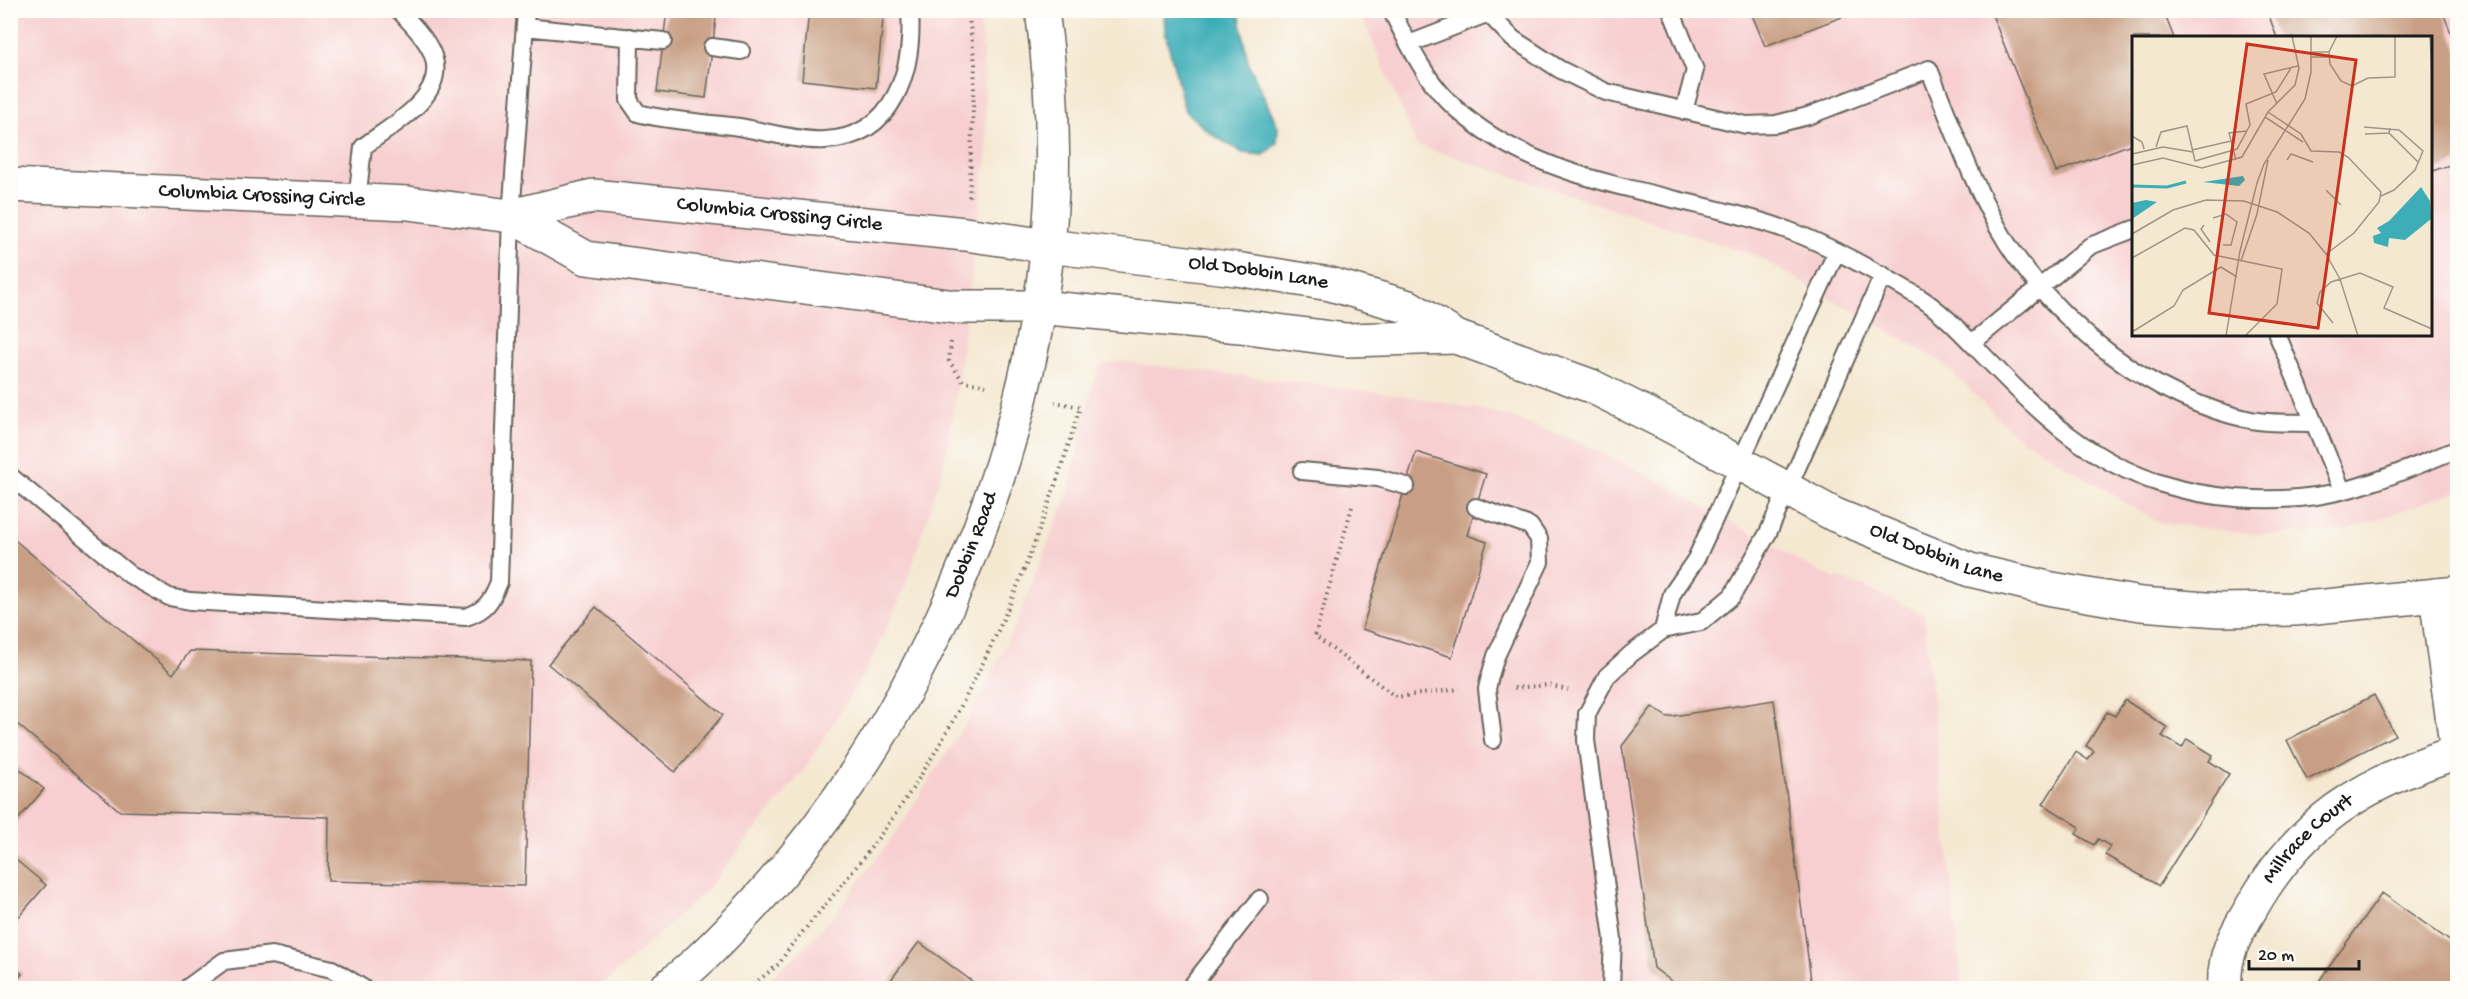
<svg xmlns="http://www.w3.org/2000/svg" width="2468" height="999" font-family="'Gochi Hand',sans-serif">
<style>
.built{fill:#f7cfd0;fill-rule:evenodd}
.water{fill:#3daeb7;stroke:#2c656a;stroke-width:1.5}
.building{fill:#c89f84}
.lines{fill:none;stroke-linecap:round;stroke-linejoin:round}
.service-casing{stroke:#68635b;stroke-width:20}
.minor-casing{stroke:#68635b;stroke-width:36}
.tertiary-casing{stroke:#68635b;stroke-width:36}
.path{stroke:#68635b;stroke-width:4;stroke-dasharray:1.5 4.5;stroke-linecap:butt}
.service{stroke:#fff;stroke-width:16}
.minor{stroke:#fff;stroke-width:33}
.tertiary{stroke:#fff;stroke-width:33}
.labels{text-anchor:middle;dominant-baseline:central;stroke-width:4.5;stroke-linejoin:round;paint-order:stroke}
.street-label{font-size:21px;fill:#1c1c1c;stroke:#fdfcf7}
.inset-river{fill:none;stroke:#3daeb7;stroke-width:3}
.inset-road{fill:none;stroke:#9e9689;stroke-width:1.5}
.view{fill:#c8321e;fill-opacity:0.15;stroke:#c8321e;stroke-width:3}
.inset-edge{fill:none;stroke:#1c1c1c;stroke-width:3}
</style>
<rect width="100%" height="100%" fill="#fdfcf7"/>
<filter id="ink" filterUnits="userSpaceOnUse"><feTurbulence type="fractalNoise" baseFrequency=".0167" numOctaves="2"/><feDisplacementMap in="SourceGraphic" scale="12" xChannelSelector="R" yChannelSelector="G"/><feConvolveMatrix kernelMatrix="1 2 1 2 8 2 1 2 1" color-interpolation-filters="sRGB"/></filter>
<filter id="wash" filterUnits="userSpaceOnUse"><feTurbulence type="fractalNoise" baseFrequency=".008" numOctaves="4" result="noise"/><feDisplacementMap in="SourceGraphic" scale="24" xChannelSelector="R" yChannelSelector="G"/><feGaussianBlur stdDeviation="1.35" result="paint"/><feColorMatrix in="noise" values="0 0 0 0 0 0 0 0 0 0 0 0 0 0 0 0 0 1.4 0 .05"/><feComposite in="paint" operator="in"/></filter>
<g filter="url(#wash)">
<rect width="100%" height="100%" fill="#f4e8d1"/>
<path class="built" d="M10,11h968l6,45 3,99 -32,246 -12,66 -38,121 -36,78 -65,104 -97,120 -108,98h-588z
M1359,11h1098v480l-113,40 -84,4 -103,-13 -143,-88 -73,-73 -185,-105 -339,-111zM2134,38h296v296h-296z
M1117,361l283,34 93,17 74,25 74,34 180,102 43,14 60,27 38,374h-1202l38,-34 35,-38 65,-86 72,-114 46,-92 51,-128 27,-118 7,-13z"/>
<path class="water" d="M1164,11h75l9,51 30,65 -1,16 -13,12 -21,-2 -32,-19 -26,-23 -20,-80z"/>
<g id="blocks">
<path class="building" d="M667,10h50l-11,88 -49,-6z
M809,10h75l-8,78 -74,-8z
M1750,10h108v1l-93,35z
M1990,10h173l11,28h-40v105l-78,29z
M2267,10h175l16,41v111l-28,10v-134h-153z
M1416,452l70,22 -19,61 20,7 -35,115 -90,-28z
M10,536l163,138 17,-23 341,10 -6,225 -197,-5 1,-64 -209,-6 -110,-93z
M596,607l127,108 -48,57 -127,-108z
M2374,695l21,40 -88,45 -20,-40z
M1774,700l38,288h-135l2,-1 -25,-19 -32,-222 30,-39 15,10z
M2125,700l43,28 -6,8 20,12 5,-9 26,16 -4,6 20,13 -70,112 -54,-31 5,-9 -12,-7 -4,6 -18,-11 4,-7 -37,-23 33,-52 12,8 6,-9 -8,-5 21,-34 8,4z
M10,761l34,28 -34,40z
M10,855l36,30 -36,42z
M2382,893l76,54v41h-144z
M919,942l62,46h-96z
M10,964l12,10 -12,14z"/>
</g>
</g>
<g filter="url(#ink)">
<use href="#blocks" fill-opacity="0" stroke="#68635b" stroke-width="1.5"/>
<g class="lines">
<defs>
<path id="service" d="M1391,10c16,31 32,65 56,90 90,92 243,90 356,136 40,17 79,39 116,61 27,17 50,44 73,67 51,53 98,97 170,120 48,15 105,19 154,12 49,-7 96,-29 142,-47
M1485,10l28,29 46,30 47,23 140,33 30,-1 32,-8 121,-47c24,58 45,121 78,174 54,84 145,156 244,177 20,4 43,2 63,3
M1671,10l24,60 -11,41
M525,27l138,14
M630,37l-1,63 9,13c33,9 68,9 101,14 24,4 63,15 86,13 70,-3 89,-71 85,-130
M1409,44l85,-33
M712,47l29,4
M357,201l6,-54c26,-20 82,-49 71,-88 -5,-19 -23,-35 -35,-49
M2277,334l65,156
M1972,343l118,-97 44,-17
M1302,471l76,7 28,8
M10,476l120,99 39,22 21,4 276,16c20,-7 25,-15 33,-35l12,-366 15,-206
M1476,507l54,19 9,13 1,23 -44,94 -6,20 -3,13 6,51
M1663,630l9,-36 24,-35 140,-306
M187,988l37,-27 48,-6 60,14 31,19
M1190,988l70,-89
M1611,988l2,-49 -27,-199 1,-26 20,-38 24,-22 32,-24 38,-8 31,-26 36,-63 115,-258"/>
<g id="minor">
<path id="s1" d="M10,185l398,18 103,13 82,-20 372,38 83,12"/>
<path d="M511,216l75,42 370,49h82"/>
<path d="M2436,595l21,157"/>
<path id="s2" d="M2225,988c-2,-31 8,-49 24,-76 50,-90 112,-129 209,-160"/>
</g>
<g id="tertiary">
<path id="s3" d="M1048,246l188,23 94,15 79,23 47,30 135,49 78,39 166,90 135,55 82,19 89,15 78,6 76,-1 163,-16"/>
<path d="M1038,307l202,19 106,14 110,-3"/>
<path id="s4" d="M666,988c32,-24 60,-54 87,-83 161,-175 269,-423 295,-660 8,-77 5,-157 -6,-235"/>
</g>
</defs>
<use href="#service" class="service-casing"/>
<use href="#minor" class="minor-casing"/>
<use href="#tertiary" class="tertiary-casing"/>
<path class="path" d="M968,10l7,54 -6,137
M951,342l-2,19 14,20 23,5
M1352,507l-37,129 81,61 64,-8
M1514,688l34,-3 20,5
M749,988l30,-24 11,-17c30,-36 61,-72 89,-110 94,-128 156,-278 201,-430l-25,-5"/>
<use href="#service" class="service"/>
<use href="#minor" class="minor"/>
<use href="#tertiary" class="tertiary"/>
</g>
</g>
<g class="labels">
<g class="street-label">
<text stroke="none"><textPath href="#s1" startOffset="252">Columbia Crossing Circle</textPath></text>
<text stroke="none"><textPath href="#s1" startOffset="774">Columbia Crossing Circle</textPath></text>
<text stroke="none"><textPath href="#s3" startOffset="212">Old Dobbin Lane</textPath></text>
<text stroke="none"><textPath href="#s4" startOffset="544">Dobbin Road</textPath></text>
<text stroke="none"><textPath href="#s3" startOffset="951">Old Dobbin Lane</textPath></text>
<text stroke="none"><textPath href="#s2" startOffset="176">Millrace Court</textPath></text>
</g>
</g>
<g transform="translate(2132 36)">
<rect width="300" height="300" fill="#f4e8d1"/>
<path d="M111,140l2,4 -6,6 -36,-4zM289,151l9,14 1,18 -26,21 -16,-2 -1,9 -14,-4 -1,-7 8,-3 -4,-5 12,-7zM14,164l11,2 -25,17v-16z" fill="#3daeb7"/>
<path class="inset-river" d="M0,150l35,1 19,-5"/>
<path class="inset-road" d="M205,0l-8,16 1,12 11,17 11,5 16,-8 27,-1v-41M298,0l2,39M179,16h18M179,21h18M145,68l-13,-30 34,-8M136,76l33,22 10,17 28,1 9,5 33,35 -2,10 -25,31 -28,21M133,81l38,25M232,91l35,3 24,21 -8,19 -21,20 -13,6M258,92l-1,5 30,30M233,98l24,-1M0,100l10,6 2,7M24,111l5,-15 26,-6 8,35M60,114l39,-9M0,118l31,-7 30,5M104,124l-7,-27 18,-2M155,124l4,-6 22,8M63,125l42,-12 13,-24 -4,-21 30,-12 15,-24M0,129l31,-7 39,10 40,-11 26,-45 27,-27 4,-17 -7,-32M194,154l15,15M81,182l13,-4 11,8 -6,23h-8M72,189l-3,4 9,13M0,198l41,-24 33,-10 38,1 33,11 32,21 17,21 14,25 18,57M0,222l53,-30 9,2 20,25 68,14 -5,35 -32,32M109,225l16,-47 11,-54M201,287l-16,-20 3,-11 11,-10 29,-9 33,14 -9,21 48,21M0,296l42,-26 9,-16 38,-23 16,10M94,300l14,-85 17,-68 7,-19 41,-65 6,-27v-36"/>
<path class="view" d="M115,8l109,16 -38,268 -109,-15z"/>
<rect width="300" height="300" class="inset-edge"/>
</g>
<rect width="2468" height="999" fill="none" stroke="#fdfcf7" stroke-width="36"/>
<path d="M2249 960v9h110v-9" fill="none" stroke="#1c1c1c" stroke-width="3"/>
<text x="2258" y="960" font-size="18" fill="#1c1c1c" stroke="#fdfcf7" stroke-width="4.5" paint-order="stroke">20 m</text>
</svg>
